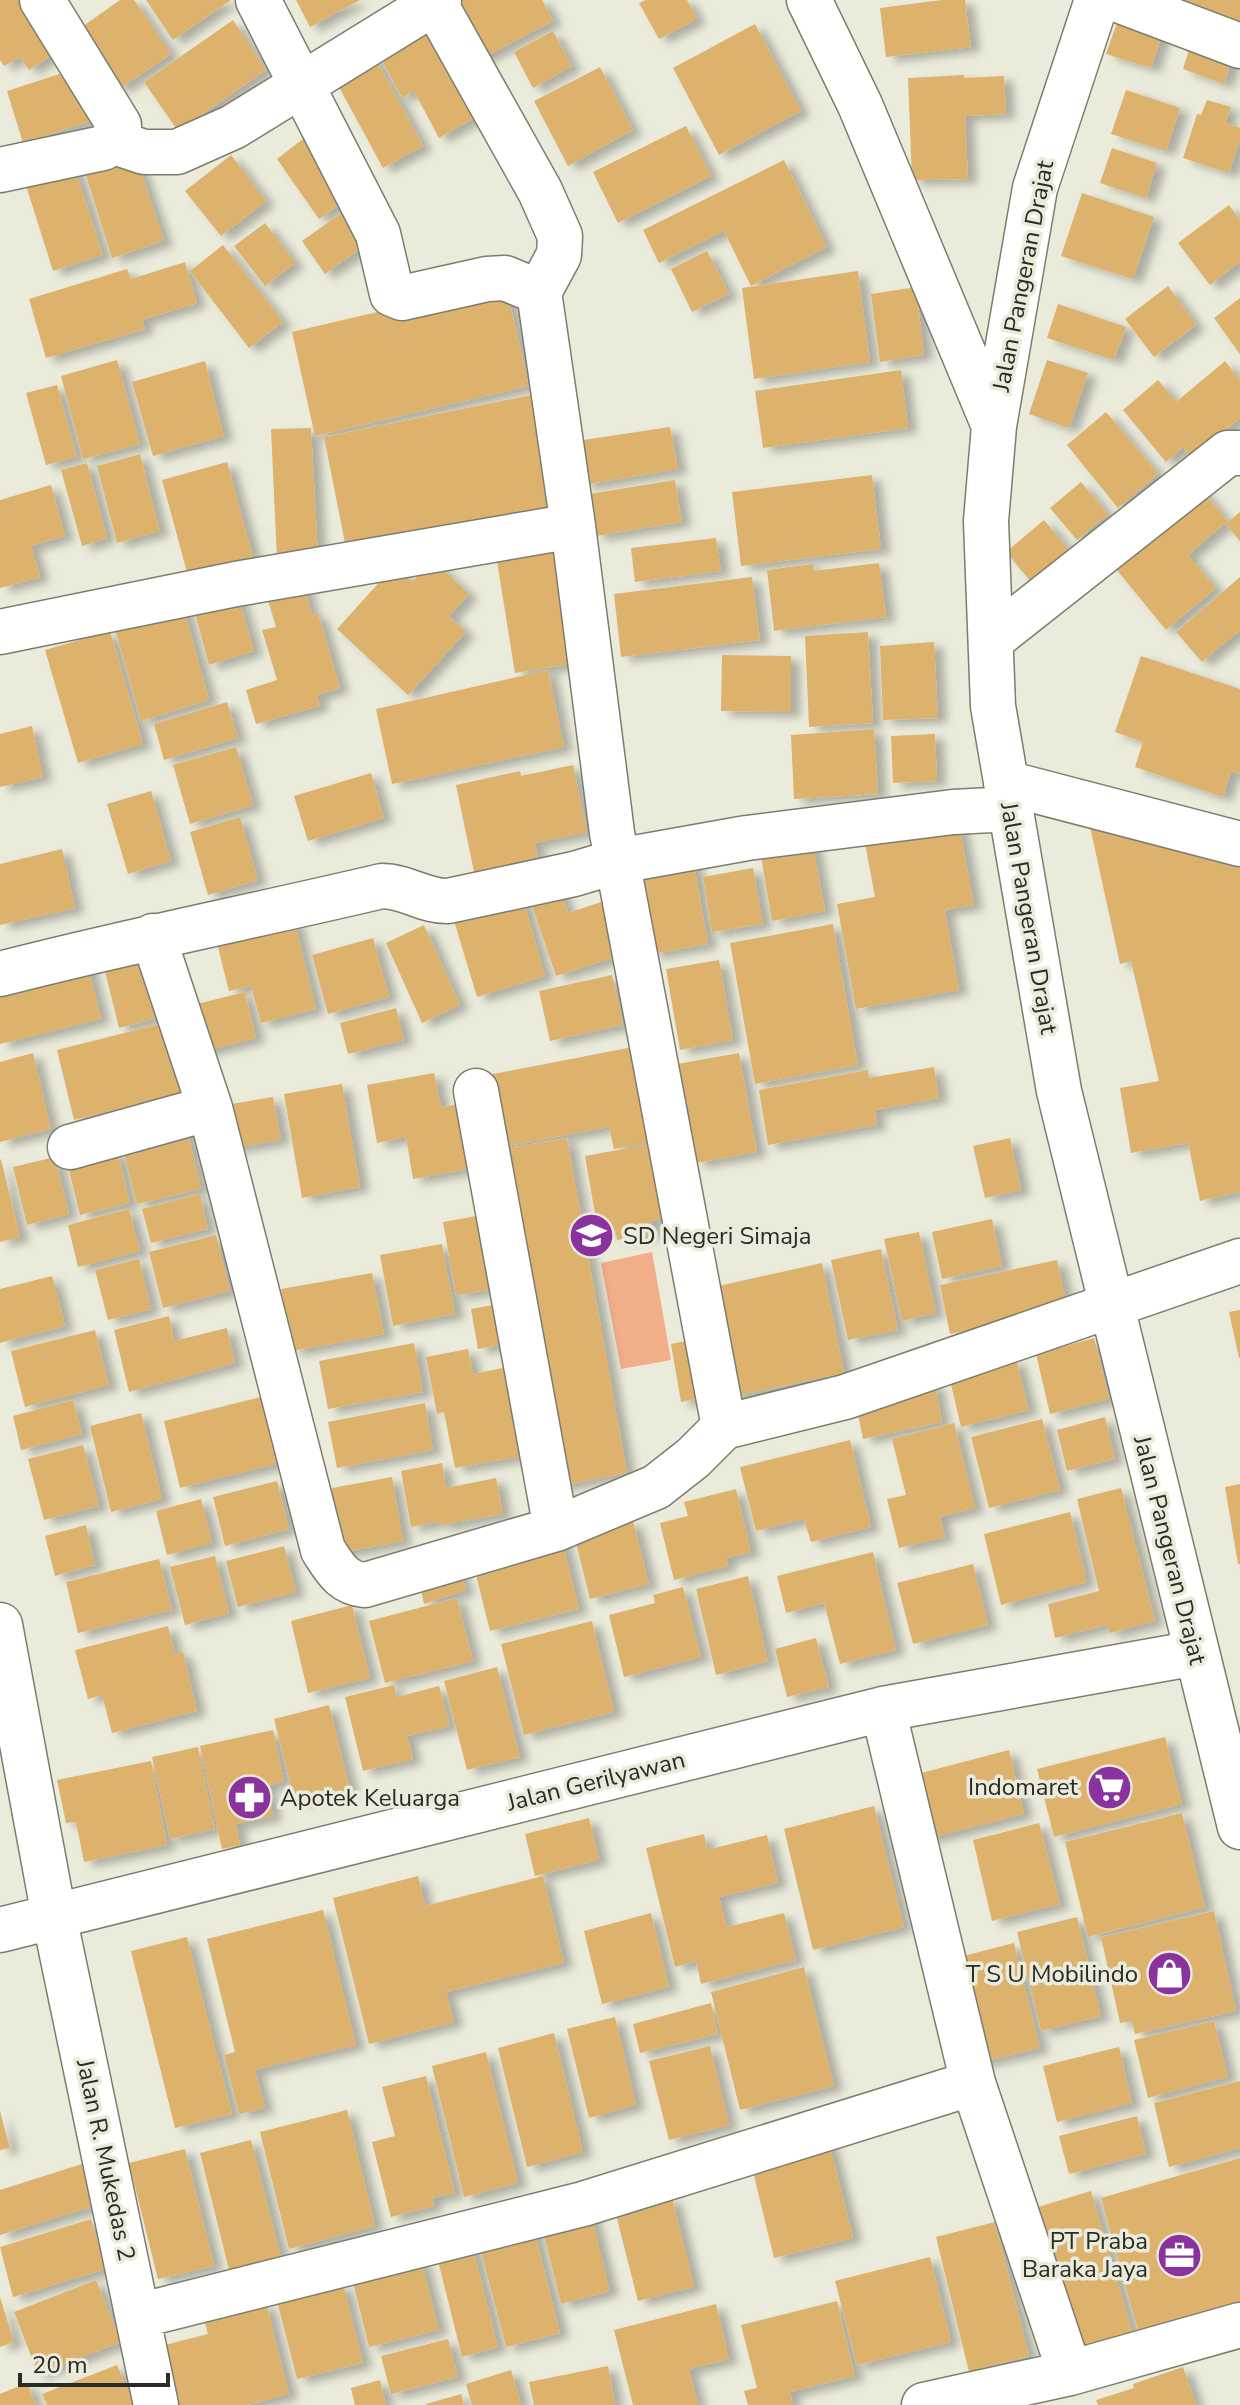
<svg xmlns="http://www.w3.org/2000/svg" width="1240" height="2405" font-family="'Nunito Sans',sans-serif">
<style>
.green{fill:#f2ad89}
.building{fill:#ddb26d;filter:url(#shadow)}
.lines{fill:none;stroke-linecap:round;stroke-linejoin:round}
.minor-casing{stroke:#7d7d6f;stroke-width:47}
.minor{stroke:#fff;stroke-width:44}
.labels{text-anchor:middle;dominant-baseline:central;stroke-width:7;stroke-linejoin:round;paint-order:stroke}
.street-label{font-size:24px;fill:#2b2b25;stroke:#ebebdb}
.poi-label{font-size:24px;fill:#2b2b25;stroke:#ebebdb;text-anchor:end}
</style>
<defs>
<filter id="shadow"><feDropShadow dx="9" dy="5" stdDeviation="4" flood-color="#0004"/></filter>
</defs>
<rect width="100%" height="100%" fill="#ebebdb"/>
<path class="green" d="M652,1252l19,108 -50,9 -20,-106z"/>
<path class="building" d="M0,0h36l29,47 -36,23 -9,-13 -16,9 -4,-6z
M120,0h14l37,54 -52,35 -40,-60z
M146,0h85l-58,40z
M296,0h64l-50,27z
M453,0h89l11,21 -78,41z
M646,0h41l10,19 -38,20 -20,-36z
M942,0h23l6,47 -85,10 -6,-49z
M1168,0h72v23z
M1120,14l44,14 -13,40 -45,-14z
M233,20l33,50 -88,61 -34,-49z
M422,24l22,42 9,-5 28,53 -42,24 -25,-47 -12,7 -26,-49z
M755,24l46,87 -82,44 -46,-87z
M553,31l19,35 -39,22 -19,-36z
M1193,36l42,13 -11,35 -41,-15z
M373,54l50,92 -40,22 -50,-92z
M81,67l16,52 -74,24 -16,-52z
M600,67l33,63 -65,36 -34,-65z
M964,75v3l40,-2 2,38 -41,2 3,63 -56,1 -4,-102z
M1126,90l54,18 -14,43 -55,-17z
M1207,100l24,7 -6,16 15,5v11l-11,34 -46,-15 14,-44 4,1z
M686,126l25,50 -93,47 -25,-51z
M312,132l43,62 -36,25 -42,-60z
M1112,148l45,15 -11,35 -46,-15z
M134,152l30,89 -52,17 -28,-89z
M231,155l35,46 -45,35 -36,-45z
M72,160l31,95 -50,16 -30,-95z
M784,160l43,87 -76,39 -27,-55 -65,32 -16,-33z
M1082,193l72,24 -21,62 -72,-23z
M354,204l22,33 -51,37 -23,-33z
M1229,205l11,15v42l-30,23 -32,-42z
M265,223l30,40 -30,23 -31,-40z
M223,245l60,77 -34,26 -59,-77z
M707,251l22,43 -37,18 -21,-43z
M185,262l12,41 -55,17 3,9 -99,29 -17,-59 98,-30 4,10z
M858,271l12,91 -116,17 -12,-91z
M505,282l24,104 -214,50 -23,-104z
M1168,286l28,39 -42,32 -29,-38z
M916,287l8,68 -44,7 -9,-68z
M1240,298v56l-26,-36z
M1058,304l68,23 -12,33 -67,-22z
M117,360l23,84 -57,15 -22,-83z
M1047,360l41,13 -19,55 -40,-14z
M205,361l19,75 -71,20 -21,-74z
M1225,361l15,19v38l-48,40 -9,-11 -17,15 -43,-52 35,-30 18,22z
M901,370l7,58 -145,20 -8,-57z
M57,385l20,72 -31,8 -20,-72z
M536,394l22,115 -211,44 -23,-116z
M1106,412l52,62 -40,34 -51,-63z
M670,427l8,42 -94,16 -7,-44z
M311,428l7,129 -41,2 -6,-130z
M140,454l20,77 -43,12 -20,-77z
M227,462l26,95 -65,19 -26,-96z
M87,463l20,75 -25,8 -21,-76z
M872,475l9,74 -140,17 -9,-74z
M675,480l7,42 -86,14 -7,-42z
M1081,482l27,32 -31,26 -27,-32z
M1195,482l33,40 12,-10v29l-15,-18 -37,32 28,33 -50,42 -59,-72z
M51,485l14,51 -34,10 9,31 -40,11v-88z
M1044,520l31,37 -38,32 -31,-37z
M716,538l5,33 -86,11 -4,-34z
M557,539l20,124 -62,10 -20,-124z
M433,560l36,34 -20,22 17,16 -58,63 -71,-66 57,-63 18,16z
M879,563l7,54 -112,14 -7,-61 46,-6v7z
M752,577l8,63 -139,17 -7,-63z
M1240,577v53l-38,32 -26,-30z
M302,579l10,36 6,-2 22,75 -23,7 3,11 -64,18 -10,-34 31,-10 -15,-50 14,-3 -11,-36z
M235,586l19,65 -45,14 -18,-67z
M182,602l27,98 -68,21 -28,-99z
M110,631l33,113 -65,19 -33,-113z
M868,632l5,91 -64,4 -4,-91z
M934,642l4,76 -55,2 -3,-74z
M722,655l69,1v56l-70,-1z
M1141,656l99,33v85l-9,-3 -8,26 -88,-30 8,-25 -28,-10z
M548,670l16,77 -172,37 -16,-75z
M227,702l11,36 -74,22 -10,-36z
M32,726l11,51 -43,10v-53z
M874,729l4,65 -84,5 -3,-64z
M935,734l2,47 -44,2 -2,-47z
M236,747l17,58 -63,19 -17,-59z
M573,765l14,67 -52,11 3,14 -64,15 -18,-87 64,-14 1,5z
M371,773l13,45 -76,23 -14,-45z
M151,791l20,70 -43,13 -21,-70z
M240,817l18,63 -50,15 -18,-63z
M958,820l16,85 -29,5 14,80 -103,19 -19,-105 38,-7 -11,-59z
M1089,822l151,31v339l-40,9 -12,-58 -57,10 -11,-65 39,-7 -28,-120 -11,3z
M811,836l14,75 -53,10 -13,-76z
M62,849l13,59 -75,17v-61z
M692,853l16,91 -56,10 -17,-91z
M753,868l10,56 -51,8 -9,-55z
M558,883l10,30 36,-12 18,54 -66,21 -28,-82z
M521,893l24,83 -68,21 -25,-83z
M293,916l23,93 -55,14 -10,-37 -22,5 -11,-44 23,-6 -3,-11z
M833,924l25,141 -103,19 -25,-141z
M424,925l36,80 -38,18 -36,-80z
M373,938l16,59 -61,17 -16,-59z
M150,939l19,76 -50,13 -19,-77z
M85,953l16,66 -101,25v-69z
M719,960l14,80 -53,10 -14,-81z
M612,975l11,50 -73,16 -11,-50z
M245,992l11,46 -59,15 -12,-46z
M396,1008l8,32 -56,14 -8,-31z
M164,1023l18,70 -108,27 -17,-70z
M633,1047l17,95 -36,7 -5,-22 -118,22 -13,-72z
M33,1053l18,76 -51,13v-80z
M739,1053l18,99 -61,11 -19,-99z
M934,1067l5,31 -64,12 2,15 -109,20 -9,-55 109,-20 1,8z
M434,1073l7,34 14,-2 12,64 -54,10 -7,-42 -29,6 -10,-58z
M342,1084l18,103 -58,11 -18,-104z
M273,1097l8,43 -54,9 -8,-43z
M185,1122l16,67 -64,15 -17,-65z
M567,1138l60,335 -74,14 -61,-336z
M1010,1138l11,52 -36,8 -12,-52z
M651,1144l13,74 -13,3 3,13 -37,6 -2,-13 -17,4 -13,-75z
M117,1150l13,53 -50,12 -13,-53z
M55,1157l14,57 -42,11 -14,-58z
M1,1159l19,78 -20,5v-82z
M200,1194l8,35 -57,14 -9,-34z
M129,1209l11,42 -62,16 -10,-42z
M493,1213l14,74 -51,8 -13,-73z
M992,1219l10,47 -60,13 -10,-47z
M919,1232l17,81 -34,8 -18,-82z
M216,1235l14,56 -67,17 -14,-56z
M442,1244l13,70 -62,12 -13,-71z
M881,1249l17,81 -50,10 -17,-80z
M139,1259l12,50 -43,11 -13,-50z
M1057,1260l11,49 -118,25 -10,-49z
M822,1263l22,110 -113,24 -22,-109z
M372,1273l12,61 -91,17 -12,-62z
M52,1276l13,50 -65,17v-54z
M514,1301l7,40 -43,8 -7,-40z
M1240,1310v48h-1l-10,-46z
M169,1316l5,25 53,-13 8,35 -106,29 -15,-62z
M95,1330l14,55 -84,22 -14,-56z
M1094,1338l15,61 -59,15 -14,-60z
M690,1340l10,58 -19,4 -10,-58z
M414,1343l9,49 -95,17 -9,-48z
M468,1349l5,25 49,-10 17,89 -84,15 -11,-56 -7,2 -11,-57z
M1016,1359l13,51 -68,17 -12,-51z
M934,1382l8,40 -79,17 -8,-40z
M261,1397l15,67 -96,24 -16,-67z
M73,1400l9,34 -61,16 -8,-34z
M425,1403l8,47 -96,18 -9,-46z
M141,1413l21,86 -51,13 -21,-86z
M1105,1417l10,42 -48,12 -10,-41z
M1042,1419l18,71 -71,18 -18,-71z
M954,1423l21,85 -35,9 5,20 -46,11 -12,-49 19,-4 -14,-56z
M850,1440l21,87 -60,15 -7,-23 -48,12 -16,-64z
M83,1445l16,61 -55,14 -16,-61z
M442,1463l4,25 50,-10 7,36 -61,11 -1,-4 -30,6 -10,-56z
M392,1477l11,64 -70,13 -11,-64z
M277,1481l12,48 -64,17 -12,-49z
M1240,1484v80h-2l-13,-77z
M1121,1488l34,133 -45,12 -3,-8 -52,13 -7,-34 51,-13 -22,-92z
M736,1489l15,63 -25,6 2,8 -54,14 -14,-57 28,-7 -4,-14z
M201,1499l11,44 -45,12 -11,-44z
M1070,1512l17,70 -86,23 -17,-71z
M633,1521l16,63 -59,15 -16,-64z
M86,1525l9,40 -40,11 -10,-40z
M560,1532l19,77 -89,22 -19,-76z
M284,1546l12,46 -58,15 -12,-46z
M873,1552l23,98 -56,14 -16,-61 -38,10 -9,-37z
M215,1556l14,57 -44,12 -15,-58z
M159,1559l13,51 -94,23 -12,-51z
M456,1562l10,28 -42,14 -7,-31z
M973,1564l15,61 -75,19 -16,-61z
M748,1576l20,85 -52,14 -20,-86z
M683,1587l18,70 -77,20 -15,-62 46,-12 -2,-8z
M457,1598l16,63 -88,22 -16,-62z
M352,1605l18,73 -62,15 -17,-72z
M592,1621l22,91 -90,23 -23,-91z
M168,1626l7,28 8,-2 14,59 -85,22 -10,-38 -14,4 -13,-49z
M816,1638l13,49 -42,10 -12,-48z
M497,1667l23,90 -53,13 -23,-89z
M394,1685l3,12 42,-11 11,40 -43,10 6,23 -50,12 -18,-74z
M329,1705l21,84 -55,13 -21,-83z
M273,1730l11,51 -17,5 6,30 -37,8 4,21 -18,4 -22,-103z
M1165,1737l17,67 -128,33 -17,-68z
M198,1747l17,82 -45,10 -18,-82z
M1009,1750l15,64 -99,25 -15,-63z
M151,1761l16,84 -83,17 -8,-40 -10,1 -9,-43z
M874,1806l30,121 -91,23 -29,-121z
M1182,1813l23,94 -117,30 -23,-95z
M589,1818l10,42 -64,16 -10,-42z
M1039,1823l21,81 -68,17 -19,-81z
M704,1834l3,16 60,-15 11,48 -59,14 8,30 57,-14 12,47 -95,24 -5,-23 -21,6 -29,-119z
M418,1876l7,30 118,-30 21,87 -118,29 8,30 -85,22 -36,-146z
M323,1910l33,135 -101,25 10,38 -26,6 -15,-59 11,-3 -28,-113z
M1214,1911l22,100 -101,23 -3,-13 -12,2 -19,-86z
M651,1913l18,74 -67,17 -18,-73z
M1077,1917l24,99 -60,15 -24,-99z
M187,1937l45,177 -57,14 -44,-177z
M1014,1943l26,105 -66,16 -26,-104z
M804,1967l30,119 -94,24 -29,-118z
M711,2003l7,31 -78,19 -7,-29z
M615,2017l21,88 -47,13 -22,-89z
M1214,2021l14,56 -80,21 -14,-58z
M554,2033l29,119 -56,15 -29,-119z
M710,2046l19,79 -60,15 -20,-79z
M1119,2047l13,56 -75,19 -14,-56z
M486,2052l32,131 -54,14 -32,-131z
M426,2076l29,117 -23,5 2,8 -43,11 -19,-75 23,-6 -13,-49z
M1240,2081v67l-71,19 -15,-64z
M347,2110l28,116 -86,23 -29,-117z
M0,2111l10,37 -10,2z
M1137,2116l9,38 -77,20 -10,-38z
M828,2139l25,99 -79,20 -24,-99z
M251,2140l30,118 -52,12 -29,-117z
M185,2149l29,117 -56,13 -29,-116z
M1240,2158v154l-99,29 -40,-143z
M82,2164l12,42 -94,29v-45z
M1091,2191l45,154 -63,19 -45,-154z
M672,2197l22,90 -56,14 -23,-90z
M589,2207l21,84 -49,13 -21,-84z
M531,2218l29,115 -54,14 -30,-115z
M91,2219l15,50 -93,28 -13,-50z
M995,2222l34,134 -60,16 -33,-135z
M471,2240l27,107 -36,10 -27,-108z
M420,2256l19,74 -70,17 -18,-73z
M930,2257l21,85 -94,23 -22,-84z
M96,2280l25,62 -83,32 -24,-62z
M343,2284l20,79 -66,16 -20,-78z
M0,2297l14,45 -14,5z
M837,2301l18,75 -65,16 3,13h-45l-4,-14 13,-3 -16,-63z
M266,2303l23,91 -42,11h-70l-16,-59 47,-12 -4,-15z
M716,2304l13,55 -40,10 9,36h-65l-19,-75z
M448,2339l10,38 -67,17 -10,-38z
M117,2365l16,40h-86l-5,-11z
M608,2366l7,39h-81l-5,-23z
M1183,2367l13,38h-98l-2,-5 38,-12 -1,-4z
M511,2370l10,35h-49l-6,-21z
M380,2380l6,25h-31l-4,-17z
M27,2383l9,22h-36v-11z
M461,2394l3,11h-38v-1z"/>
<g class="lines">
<defs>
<path id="minor" d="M258,0l120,234 14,60 10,4 85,-19 18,-1 34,14 34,234 39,307 112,594 121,-30 395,-136
M433,0l107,191 20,45 -1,19 -20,37
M809,0l51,105 134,321
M1097,0l-62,188 -41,238 -8,95 7,185 66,385 181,736
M1118,0l122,46
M114,142l30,10h33l56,-25 206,-127
M0,170l103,-22 16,-11v-12l-77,-125
M0,632l236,-48 337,-58
M991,640l237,-187h12
M1006,783l234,61
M153,936l57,172 113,442c12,18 19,33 42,35l191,-56 100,-42 37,-29 31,-31
M0,974c127,-33 255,-58 382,-88 24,0 43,16 66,15l126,-27 44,-13 129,-23 206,-26 58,-3
M476,1091l80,438
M70,1147l140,-39
M0,1625l54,291 102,489
M883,1709l90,374 97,290
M0,1930l883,-221 313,-56
M138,2316l445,-112 390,-121
M924,2405l146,-32 170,-48"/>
</defs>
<use href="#minor" class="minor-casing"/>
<use href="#minor" class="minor"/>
</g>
<defs>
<symbol id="school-disc" viewBox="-11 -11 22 22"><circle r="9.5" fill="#8a329e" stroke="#ebebdb"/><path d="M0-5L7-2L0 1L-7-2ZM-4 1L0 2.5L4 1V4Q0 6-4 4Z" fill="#fff"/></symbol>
<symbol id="supermarket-disc" viewBox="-11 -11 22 22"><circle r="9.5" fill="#8a329e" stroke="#ebebdb"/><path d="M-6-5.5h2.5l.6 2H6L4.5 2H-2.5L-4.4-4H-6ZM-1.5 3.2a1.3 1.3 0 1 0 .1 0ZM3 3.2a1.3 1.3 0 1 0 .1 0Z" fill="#fff"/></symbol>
<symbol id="pharmacy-disc" viewBox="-11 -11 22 22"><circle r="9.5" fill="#8a329e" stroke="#ebebdb"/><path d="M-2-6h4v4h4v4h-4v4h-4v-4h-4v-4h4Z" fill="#fff"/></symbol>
<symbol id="shop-disc" viewBox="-11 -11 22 22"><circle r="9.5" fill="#8a329e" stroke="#ebebdb"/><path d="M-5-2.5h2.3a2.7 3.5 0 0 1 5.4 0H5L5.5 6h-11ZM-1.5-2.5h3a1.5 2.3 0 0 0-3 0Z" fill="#fff"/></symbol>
<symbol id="office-disc" viewBox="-11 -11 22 22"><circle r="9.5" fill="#8a329e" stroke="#ebebdb"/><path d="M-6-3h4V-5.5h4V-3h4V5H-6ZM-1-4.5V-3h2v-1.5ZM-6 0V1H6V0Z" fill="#fff"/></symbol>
</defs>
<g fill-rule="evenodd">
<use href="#school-disc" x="566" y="1210" width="51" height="51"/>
<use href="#supermarket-disc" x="1084" y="1762" width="51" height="51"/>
<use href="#pharmacy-disc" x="224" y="1772" width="51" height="51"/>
<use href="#shop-disc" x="1144" y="1948" width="51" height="51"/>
<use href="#office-disc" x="1154" y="2230" width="51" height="51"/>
</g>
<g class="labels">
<g class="street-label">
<text transform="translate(1023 276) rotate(-79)">Jalan Pangeran Drajat</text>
<text transform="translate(1029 918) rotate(80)">Jalan Pangeran Drajat</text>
<text transform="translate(1170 1550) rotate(76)">Jalan Pangeran Drajat</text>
<text transform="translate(596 1781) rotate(-14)">Jalan Gerilyawan</text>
<text transform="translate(106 2160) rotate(78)">Jalan R. Mukedas 2</text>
</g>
<g class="poi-label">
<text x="623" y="1236" text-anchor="start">SD Negeri Simaja</text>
<text x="1078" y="1787">Indomaret</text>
<text x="280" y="1798" text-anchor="start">Apotek Keluarga</text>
<text x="1138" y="1974">T S U Mobilindo</text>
<text x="1148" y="2241">PT Praba<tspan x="1148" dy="28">Baraka Jaya</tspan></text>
</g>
</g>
<path d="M20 2373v12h148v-12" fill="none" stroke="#2b2b25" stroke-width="4"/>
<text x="32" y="2373" font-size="24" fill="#2b2b25" stroke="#ebebdb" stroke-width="6" paint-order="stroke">20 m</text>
</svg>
